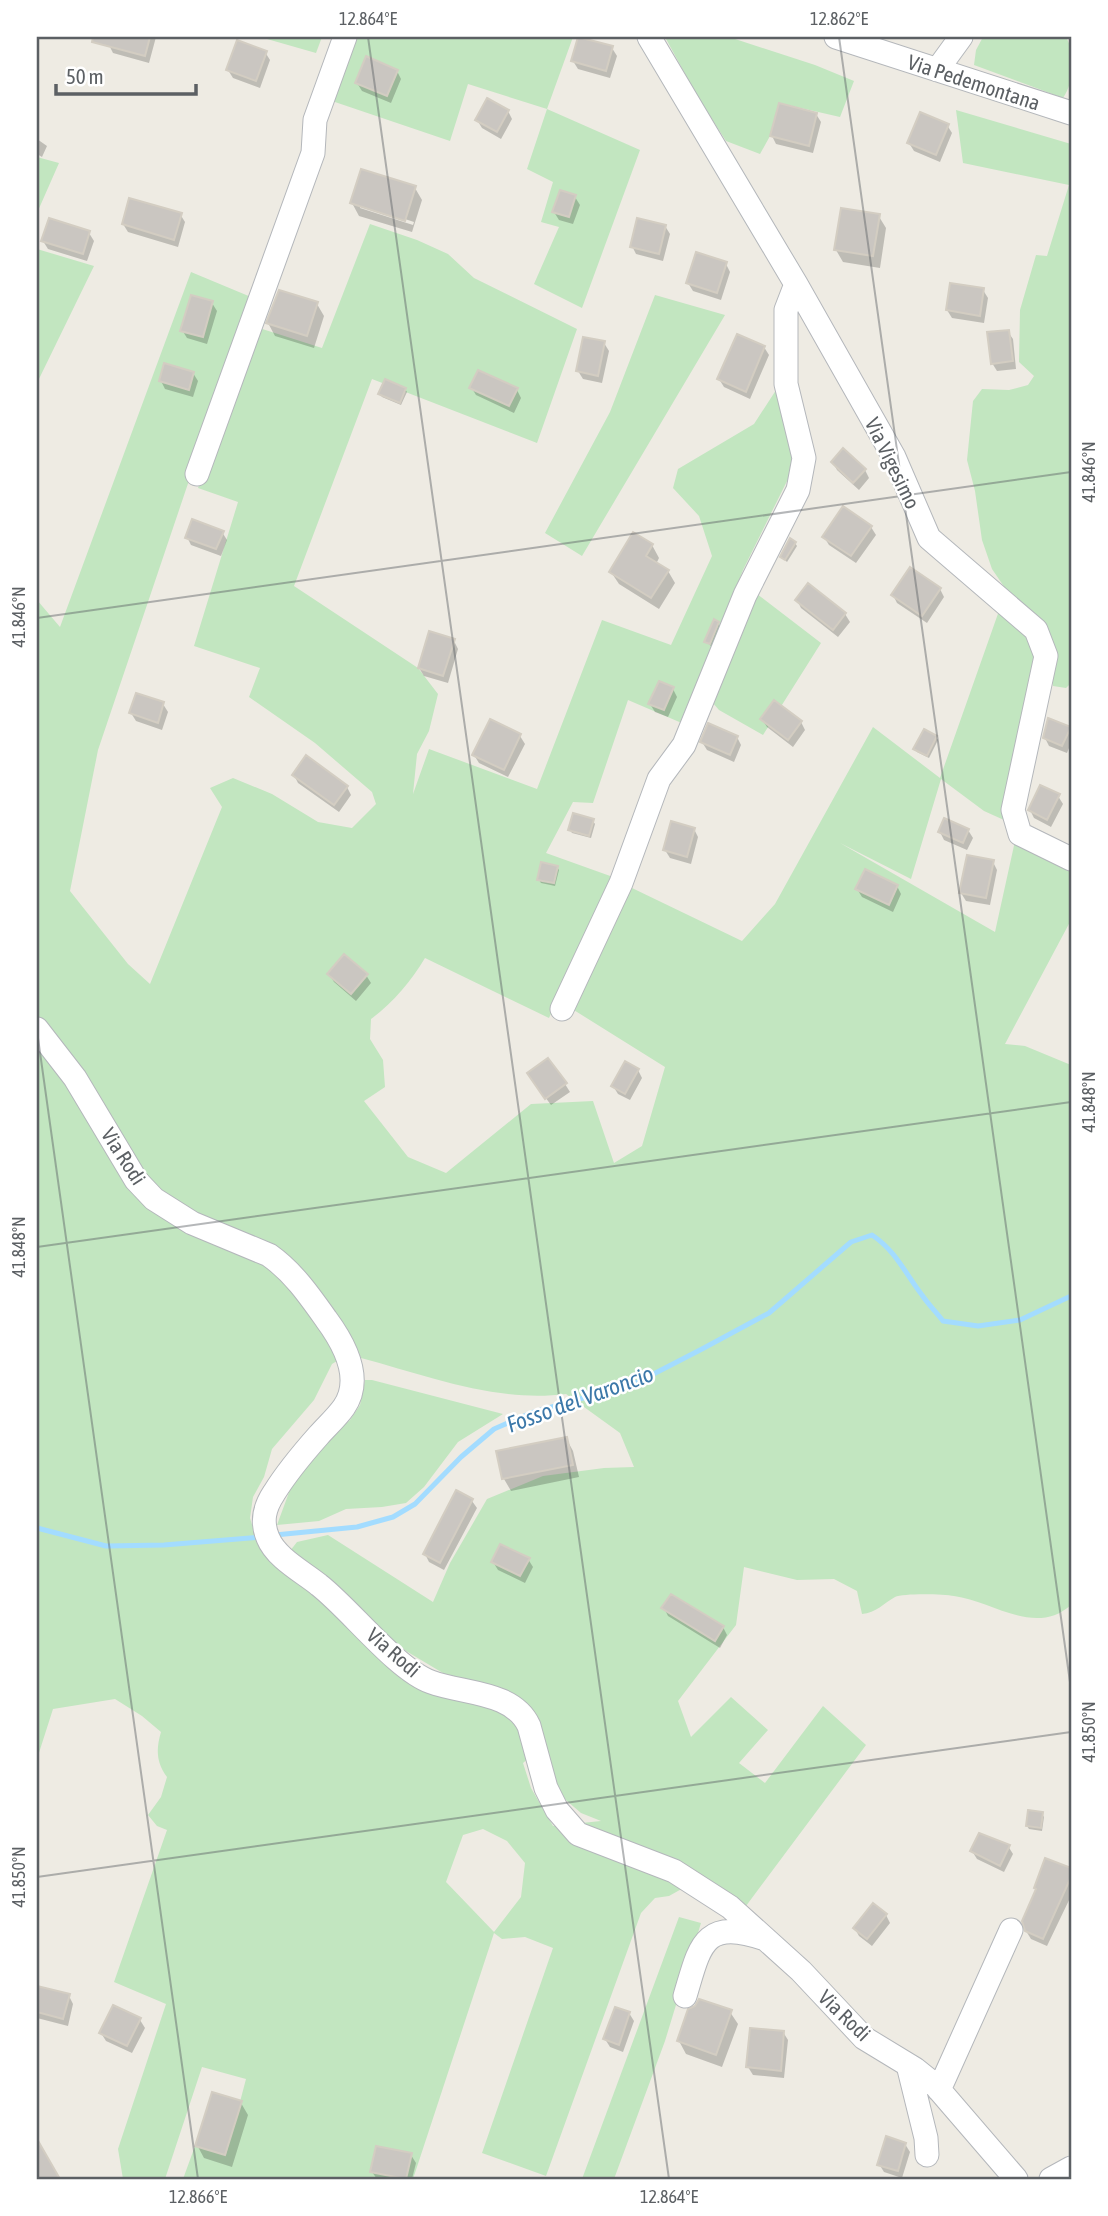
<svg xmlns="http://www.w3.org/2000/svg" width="1108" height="2216" font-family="'Asap Condensed',sans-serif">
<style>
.green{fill:#c2e6c0;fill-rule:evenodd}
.shadow{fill:#0003;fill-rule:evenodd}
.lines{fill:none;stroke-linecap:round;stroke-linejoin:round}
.stream{stroke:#a3dcff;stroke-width:5}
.building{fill:#cac6c1;stroke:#d3cdc2;stroke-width:2}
.minor-casing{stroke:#b4b7bb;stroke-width:25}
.minor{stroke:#fff;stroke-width:23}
.ticks{fill:none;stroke:#5c6064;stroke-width:2;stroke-opacity:0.45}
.labels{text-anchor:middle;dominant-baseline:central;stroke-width:5;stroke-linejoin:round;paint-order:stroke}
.street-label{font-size:21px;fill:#5c6064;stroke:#fff}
.water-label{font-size:23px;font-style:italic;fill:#3c78a9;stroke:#fff}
.neatline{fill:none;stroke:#5c6064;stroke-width:2.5}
.ticks-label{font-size:18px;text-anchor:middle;fill:#5c6064}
</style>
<rect width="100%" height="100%" fill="#eeebe3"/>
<path class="green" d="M260,37h62l-6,16z
M354,37h219l-26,72 93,41 -58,158 -48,-24 25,-57 -18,-5 12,-40 -26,-13 20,-60 -79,-25 -18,57 -121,-41z
M665,37h64l86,28 39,16 -14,36 -61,-14 -9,33 -10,18 -34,-13 -29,-45z
M983,37h83c10,17 8,45 -3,61l-89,-33 2,-15z
M956,110l115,34v539l-5,5 -13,-2v-37l-5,-20 -41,-38 -15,-22 -10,-29 -7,-49 -8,-31 6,-59 9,-12 27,1 19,-5 6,-9 -15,-14 1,-52 16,-55 11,1 22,-71 -106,-22z
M37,157l22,6 -22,50z
M370,224l47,16 31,14 26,24 103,51 -40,114 -165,-64 -78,207 124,82 20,26 -9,37 -12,23 -4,40 16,-45 108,40 65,-169 69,25 41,-89 -13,-40 -26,-28 5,-19 76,-45 24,-37 14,57v18l-4,17 -45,91 -59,154 -56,-24 -35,103 -20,-1 -27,51 67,24 -64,141 -124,-60c-14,23 -32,45 -54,61l-1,20 13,21 2,27 -21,14 44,56 38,16 85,-69 62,-3 21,62 28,-17 23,-79 -96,-60 63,-119 110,53 33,-37 98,-177 67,51 60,-170c20,19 30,28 36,55l-27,146 -5,11 -20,-9 -43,-32 -30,100 -71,-36 155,89 20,-91 56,23v56l-66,124 20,2 46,19v540c-36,32 -78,-4 -117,-9 -10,-2 -51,-3 -59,1 -11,6 -19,16 -33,17l-5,-23 -23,-12 -37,1 -53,-13 -8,58 -58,76 13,36 40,-40 37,33 -29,33 26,20 58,-77 43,39 -120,161 -43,-29 -34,19 -14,2 -14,15 -95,263 -64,-23 71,-205 -28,-11 -23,2 -8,-6 -81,246h-230l12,-33 31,9 20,-76 -44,-12 -37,112h-42l-5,-30 48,-145 -52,-22 53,-152 -10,-4 -9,-11 13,-18 6,-20c-11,-15 -11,-28 -6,-45l-19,-16 -27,-17 -62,10 -16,50v-1159l23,27 131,-355 60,25 -153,453 -28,141 58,73 22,20 72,-177 -12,-19 23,-10 39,16 46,28 34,6 24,-24 -4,-12 -57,-49 -66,-46 11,-29 -66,-22 44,-144 -40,-14 58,-161 66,21zM357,1349l4,9c67,18 136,45 205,36l54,39 14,34 -30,1 -61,8 -56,23 -37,64 -17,39 -105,-67 -31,7 -7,9 55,42 41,42 20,16 62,37 -33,8 -28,-15 -126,-120 -23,-16 -8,-27 3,-21 11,-20 8,-28 42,-49 18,-36zM543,1746l17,49 21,18 20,8 -48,5 -22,-38 -8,-25zM483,1829l24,12 18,22 -4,34 -27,35 -48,-50 17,-47z
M37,249l57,17 -57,117z
M655,295l70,20 -143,241 -37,-23 65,-121z
M757,594l64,49 -58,92 -44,-25 -7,-8z
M365,1380h7l131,34 -45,28 -34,45 -18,16 -24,4 -36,2 -27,12 -42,4 18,-49 34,-38 21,-18 10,-15z
M679,1917l22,6 -36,118 -51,138h-32z"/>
<path class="shadow" d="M111,37h45l-7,26 -36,-10 -4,-8z
M612,48l5,8 -7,22 -32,-9 -5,-8z
M265,52l5,8 -10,28 -27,-10 -5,-8z
M397,71l4,8 -10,24 -29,-12 -5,-8z
M508,111l4,8 -11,20 -19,-11 -5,-8z
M816,114l5,8 -8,31 -37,-9 -4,-8z
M947,125l5,8 -12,29 -26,-11 -5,-8z
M37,139l10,7 -5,11 -5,-3z
M415,188l7,12 -10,32 -53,-16 -7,-13zM360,204l54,18 -1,3 -53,-17z
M575,197l5,8 -7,19 -14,-4 -5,-8z
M180,214l5,8 -7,25 -50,-15 -5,-8z
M878,215l8,13 -6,40 -37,-6 -7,-12z
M665,226l5,8 -7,27 -27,-7 -4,-8z
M89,233l5,8 -7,20 -39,-12 -5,-8z
M726,264l4,8 -9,28 -28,-9 -5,-8z
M983,290l5,8 -4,25 -32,-5 -5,-8z
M212,303l5,8 -10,33 -20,-6 -5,-8z
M317,304l7,12 -10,32 -39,-12 -7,-13z
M1008,332l5,7 3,30 -19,2 -5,-8z
M604,343l5,8 -7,32 -19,-4 -5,-8z
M764,347l5,8 -19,44 -26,-12 -5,-8z
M193,373l5,8 -5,16 -28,-8 -4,-8z
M471,387l46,3 4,8 -7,15 -38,-18z
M405,389l2,3 -6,13 -19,-8 -2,-3z
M833,462l32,8 4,8 -10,12 -22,-20z
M871,527l5,8 -20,28 -27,-18 -5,-8z
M222,532l5,8 -6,16 -30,-11 -4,-8z
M795,543l2,3 -10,16 -5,-5z
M652,545l7,13 -3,6 12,7 7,12 -16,26 -40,-25 -8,-12z
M940,589l4,8 -17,26 -30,-20 -4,-8z
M797,600l48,14 5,8 -12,15 -37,-29z
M718,623l2,3 -8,21 -6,-6z
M454,641l4,8 -10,34 -24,-7 -5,-8z
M673,689l4,8 -9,20 -13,-5 -5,-8z
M163,704l5,8 -6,18 -26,-9 -5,-8z
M762,719l39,3 4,8 -12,17 -26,-20z
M1069,729l2,14 -4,10 -18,-7 -4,-8z
M520,736l5,8 -17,33 -29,-14 -5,-8z
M737,737l4,8 -7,17 -27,-12 -5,-8z
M936,737l2,3 -9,18 -12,-6 -2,-3z
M294,775l53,12 4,8 -12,17 -41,-29z
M1058,796l5,8 -12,23 -17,-9 -4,-8z
M593,821l2,3 -4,14 -19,-5 -2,-3z
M694,829l4,8 -7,27 -21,-6 -5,-8z
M968,830l5,8 -6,12 -23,-10 -4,-8z
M993,862l4,8 -7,35 -24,-4 -5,-8z
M557,867l2,3 -4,16 -14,-3 -2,-3z
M897,886l4,8 -8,18 -31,-15 -5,-8z
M329,974l37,1 5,8 -15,18 -22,-19z
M638,1070l4,8 -12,22 -12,-6 -5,-8z
M534,1082l31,2 5,8 -19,13z
M566,1438l7,13 6,26 -68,14 -7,-12 -6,-27z
M472,1501l5,7 -33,62 -15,-8 -4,-8z
M528,1559l5,8 -8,16 -27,-13 -5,-8z
M664,1608l59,19 4,8 -7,13 -52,-32z
M1042,1814l2,3 -2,14 -13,-2 -2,-3z
M1008,1846l5,8 -9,18 -27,-13 -5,-8z
M1046,1860l25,10v26l-24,50 -16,-7 -5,-8z
M886,1915l4,8 -18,23 -13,-10 -4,-7z
M37,1988l32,8 4,8 -5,22 -31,-8z
M730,2012l8,12 -16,43 -36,-13 -7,-13z
M629,2013l5,8 -11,31 -13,-5 -5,-8z
M140,2020l5,8 -13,25 -26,-12 -5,-8z
M783,2032l5,8 -4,38 -31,-3 -5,-8z
M241,2103l7,12 -16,52 -28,-9 -7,-13z
M905,2144l5,8 -8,26 -18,-6 -5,-8z
M411,2155l5,8 -4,16h-35l-5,-7z"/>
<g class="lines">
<path class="stream" d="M37,1528l69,18 58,-1 98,-8
M275,1535l82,-8 36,-10 22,-13 46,-47 33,-28 37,-16 107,-31 64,-33 67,-36 82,-71 21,-7c24,16 33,38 50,60 6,9 14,17 21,26l35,5 42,-6 51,-24"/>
</g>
<path class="building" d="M93,37h57l-5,19 -53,-14z
M578,37l35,9 -7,25 -35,-10z
M237,40l30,11 -11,30 -30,-11z
M366,56l32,14 -11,26 -32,-13z
M487,98l22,12 -12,22 -22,-12z
M779,103l38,10 -8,33 -39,-10z
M920,112l29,12 -13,31 -29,-12z
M361,169l55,17 -11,35 -55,-18z
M560,190l16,5 -7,22 -17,-5z
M129,198l53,15 -8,27 -52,-16z
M841,208l39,6 -7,42 -39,-6z
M49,218l41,13 -7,23 -42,-13z
M637,218l29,7 -7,29 -29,-7z
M696,252l31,10 -10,31 -31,-10z
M950,283l34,5 -4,28 -34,-6z
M279,290l39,12 -11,34 -41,-13z
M191,295l22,6 -10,36 -23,-6z
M1009,330l4,31 -22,3 -4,-32z
M737,334l28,12 -19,46 -29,-13z
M583,337l22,4 -7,35 -22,-5z
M164,363l30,9 -5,18 -30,-9z
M478,370l40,18 -9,18 -40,-18z
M385,379l21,9 -6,15 -22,-9z
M843,448l23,21 -13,14 -22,-21z
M843,506l29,20 -21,30 -29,-19z
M192,519l32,12 -8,18 -31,-11z
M633,532l20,12 -7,12 23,14 -18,28 -42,-26z
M790,538l6,4 -11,18 -5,-3z
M910,567l31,21 -19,28 -31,-21z
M808,583l38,30 -13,17 -38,-30z
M714,619l5,3 -9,22 -6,-2z
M429,631l26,8 -12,37 -25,-8z
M659,681l15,6 -10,23 -16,-6z
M136,693l28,9 -6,21 -29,-10z
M774,700l28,21 -14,19 -28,-21z
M1048,718l23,9 -9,19 -19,-8z
M490,719l31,15 -17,36 -32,-15z
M708,723l30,13 -8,19 -30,-13z
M924,729l13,7 -10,20 -14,-7z
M306,755l42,31 -14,19 -42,-30z
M1040,785l20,9 -13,26 -19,-10z
M573,813l21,6 -5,17 -21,-6z
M944,818l25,11 -6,14 -25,-11z
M671,821l24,7 -8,29 -24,-7z
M967,855l27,5 -8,38 -27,-5z
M541,862l17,4 -4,17 -17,-3z
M865,869l33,16 -9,20 -34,-16z
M344,954l24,20 -17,20 -24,-20z
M548,1058l19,25 -22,16 -18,-26z
M625,1061l14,8 -14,25 -14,-8z
M567,1437l6,28 -71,14 -6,-28z
M456,1490l17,9 -33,64 -17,-9z
M500,1544l30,14 -10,18 -29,-14z
M671,1594l53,32 -9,15 -54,-33z
M1028,1810l15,2 -2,16 -15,-2z
M979,1833l31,12 -10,21 -30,-15z
M1045,1858l26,10v9l-28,62 -18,-8 -3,-10 14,-32 -2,-1z
M873,1903l14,11 -20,25 -14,-11z
M37,1986l33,8 -7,25 -26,-7z
M699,1999l33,11 -16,45 -39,-14 11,-32 7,-3z
M113,2005l28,13 -14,28 -28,-13z
M615,2007l15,5 -11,33 -16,-6z
M750,2028l34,3 -3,40 -35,-4z
M212,2092l30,9 -17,54 -30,-9z
M886,2136l20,7 -8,28 -21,-6z
M37,2139l23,40h-23z
M376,2146l36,7 -6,26 -36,-7z"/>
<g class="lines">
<defs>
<path id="minor" d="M649,37l147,247 98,173 35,81 107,92 10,26 -33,154 7,24 51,25
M836,37l235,76
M937,70l24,-33
M197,474l116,-321 2,-33 30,-83
M562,1009l59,-126 38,-104 25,-34 61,-150 53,-105 6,-32 -18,-74v-74l10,-26
M37,1029l38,49 61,102 18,19 38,24 77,32c24,17 40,40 57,64 17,23 38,59 18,88 -7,10 -16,18 -25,28 -16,18 -32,37 -45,58 -10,15 -13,29 -6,45 8,20 35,34 51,47 31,24 78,85 112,97 32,12 82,9 98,44l17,62 11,22 21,24 96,37 56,36 71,64 63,67 51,31 20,16 81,94
M685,1996c15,-50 18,-79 80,-57
M908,2065l18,73 1,17
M939,2090l72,-160
M1051,2179l20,-11"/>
</defs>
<use href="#minor" class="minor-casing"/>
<use href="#minor" class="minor"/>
</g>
<path class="ticks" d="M368,37l301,2142M839,37l232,1652M37,618l1034,-146M37,1031l161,1148M37,1247l1034,-145M37,1877l1034,-145"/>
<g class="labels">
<g class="street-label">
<text transform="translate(974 82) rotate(18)">Via Pedemontana</text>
<text transform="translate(893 463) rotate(64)">Via Vigesimo</text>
<text transform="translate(124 1156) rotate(57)">Via Rodi</text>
<text transform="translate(394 1652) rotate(41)">Via Rodi</text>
<text transform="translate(845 2015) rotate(44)">Via Rodi</text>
</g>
<g class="water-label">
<text transform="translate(580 1399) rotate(-20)">Fosso del Varoncio</text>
</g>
</g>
<rect width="1108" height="2216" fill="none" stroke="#ffffff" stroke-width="77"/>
<path d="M56 84v10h140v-10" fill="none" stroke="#5c6064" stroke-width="3.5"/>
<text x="66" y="84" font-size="21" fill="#5c6064" stroke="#ffffff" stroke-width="5" paint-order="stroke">50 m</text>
<rect x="38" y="38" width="1032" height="2140" class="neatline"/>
<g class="ticks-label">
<text x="368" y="25">12.864°E</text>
<text x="839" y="25">12.862°E</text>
<text transform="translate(1089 472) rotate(-90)" y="6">41.846°N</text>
<text transform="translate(19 617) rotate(-90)" y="6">41.846°N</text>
<text transform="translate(1089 1102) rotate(-90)" y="6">41.848°N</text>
<text transform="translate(19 1247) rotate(-90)" y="6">41.848°N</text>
<text transform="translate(1089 1732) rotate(-90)" y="6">41.850°N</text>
<text transform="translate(19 1877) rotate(-90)" y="6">41.850°N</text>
<text x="198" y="2203">12.866°E</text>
<text x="669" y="2203">12.864°E</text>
</g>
</svg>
